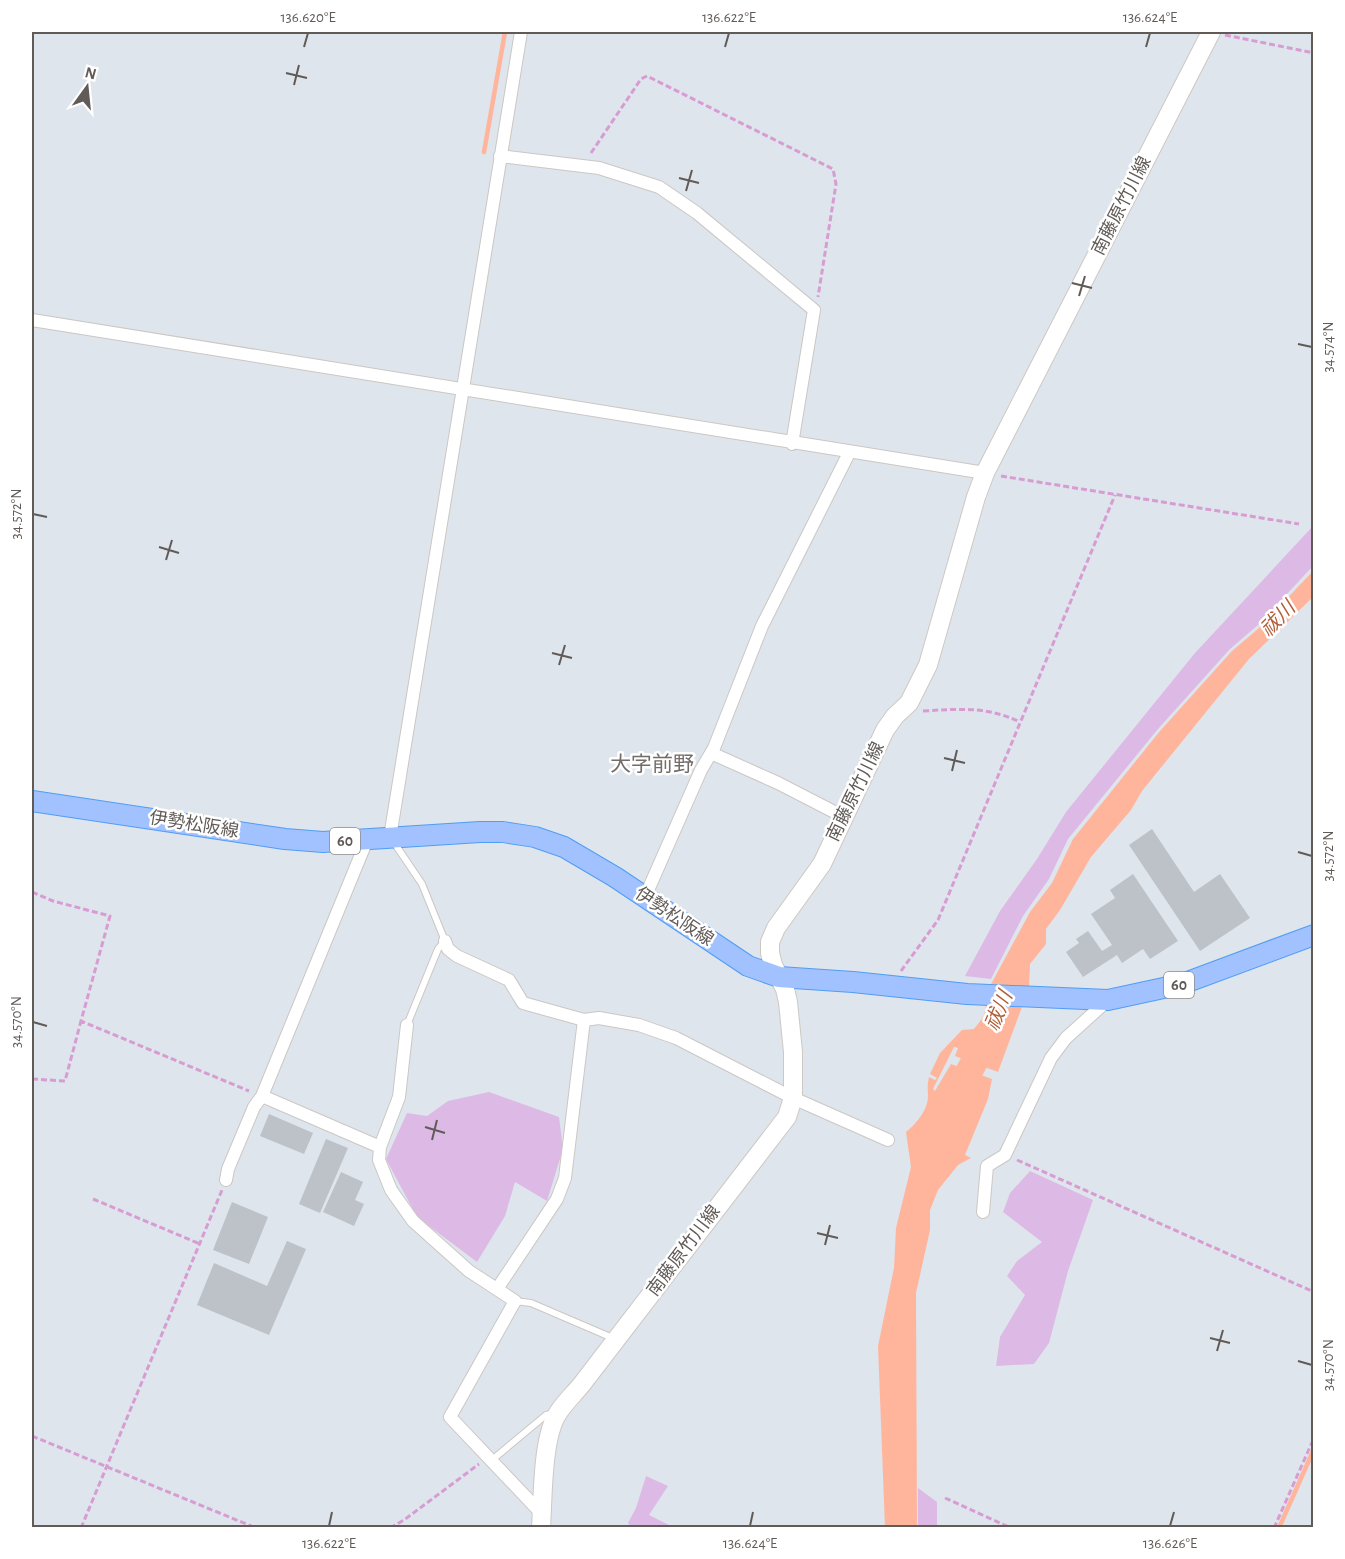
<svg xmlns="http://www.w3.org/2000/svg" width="1345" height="1559" font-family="'Alegreya Sans','Noto Sans JP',sans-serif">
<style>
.green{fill:#ddbae5}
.water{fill:#ffb59c}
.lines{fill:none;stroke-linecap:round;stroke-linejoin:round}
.stream{stroke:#ffb59c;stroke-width:4.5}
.river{stroke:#ffb59c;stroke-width:27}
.building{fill:#bcc2c7}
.service-casing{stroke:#cbc7c3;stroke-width:8}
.minor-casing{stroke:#cbc7c3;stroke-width:14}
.secondary-casing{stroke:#cdc8c3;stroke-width:20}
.primary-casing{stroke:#509df4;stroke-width:22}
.path{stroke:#d79dd3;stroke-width:3;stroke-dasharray:6 3;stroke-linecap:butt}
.service{stroke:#fff;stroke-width:6}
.minor{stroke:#fff;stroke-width:12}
.secondary{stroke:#fff;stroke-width:18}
.primary{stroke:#a1c2ff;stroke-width:20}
.ticks{fill:none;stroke:#615b58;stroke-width:2}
.labels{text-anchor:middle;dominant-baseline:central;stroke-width:5;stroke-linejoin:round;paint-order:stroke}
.shield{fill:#fff;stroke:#908c8a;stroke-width:1.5}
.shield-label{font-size:16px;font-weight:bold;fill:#615b58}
.street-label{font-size:18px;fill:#615b58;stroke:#fff}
.water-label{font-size:20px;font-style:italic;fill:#b26039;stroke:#fff}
.quarter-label{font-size:21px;fill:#736c69;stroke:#fff}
.neatline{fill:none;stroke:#615b58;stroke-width:2}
.ticks-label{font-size:15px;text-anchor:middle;fill:#615b58}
</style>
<rect width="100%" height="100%" fill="#dfe5ec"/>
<path class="green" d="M1313,526v40l-55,59 -28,24 -72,80 -90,110 -19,40 -26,37 -32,63 -26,-3 35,-65 37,-52 29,-47 129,-159z
M489,1092l70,25 4,32 -16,52 -32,-19 -10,34 -28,46 -60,-45 -31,-58 21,-46 20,3 21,-15z
M1030,1171l63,29 -25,71 -19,72 -15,21 -38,2 4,-29 25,-42 -18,-19 10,-15 25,-19 -39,-30 7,-19z
M646,1476l22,10 -19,29 24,12h-42l-3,-4 8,-15z
M918,1488l19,14v25h-19z"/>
<path class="water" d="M1313,571v26l-64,62 -107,132 -11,19 -40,47 -31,53 -14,19v15l-16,20 -1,24 -31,84 -43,-16 3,-8 -4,-1 -21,42 2,2 16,-27 41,15 -4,20 -23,56 6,3 -13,7 -20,25 -8,20v20l-14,63 1,234 -32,1 -7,-182 16,-78 2,-40 15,-61 -5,-35c10,-8 22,-22 22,-36 0,-7 -1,-11 1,-19l6,3 2,-2 -7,-4 10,-21 22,-23 12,-1 10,-13 6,-30 40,-74 22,-29 21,-44 87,-108 72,-80 27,-23z"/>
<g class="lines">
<path class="stream" d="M484,152l21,-120
M1279,1528l35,-79"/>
<path class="river" d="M952,1103l39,-72"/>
</g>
<path class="building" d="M1152,829l42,63 26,-18 30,44 -50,33 -71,-106z
M1133,874l45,67 -28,18 -7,-10 -21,14 -5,-8 -34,22 -17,-25 13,-9 -3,-4 12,-8 14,20 10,-6 -21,-31 24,-16 -5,-8z
M269,1114l44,19 -9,21 -44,-18z
M326,1139l22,9 -28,65 -21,-9z
M341,1172l22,10 -8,18 9,4 -10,22 -31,-14z
M232,1202l36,15 -19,47 -36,-14z
M287,1241l19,8 -37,86 -72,-30 17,-42 53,23z"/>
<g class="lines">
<defs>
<path id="service" d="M393,841l29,43 23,57 -7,8 -31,76
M515,1301l16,2 84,36
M492,1460l54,-45 9,-2"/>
<path id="minor" d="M500,156l99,12 60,19 38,26 117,97 -22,134
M32,320l953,153
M711,753l67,30 66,34
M390,837l131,-805
M645,897l56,-127 13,-22 48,-122 87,-173
M445,941l3,8 9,7 52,24 14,23 61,17 15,-2 40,7 37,13 117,60 95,42
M407,1025l-8,72 -19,50 -1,13 12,30 22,31 56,50 46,30 -65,116 92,97
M262,1096l118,51
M226,1180l2,-11 26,-62 8,-11 105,-256
M983,1212l4,-46 18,-11 46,-97 15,-20 42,-38
M497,1289l60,-90 8,-21 19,-158"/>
<path id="secondary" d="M541,1528c2,-30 1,-91 17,-115 7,-11 16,-19 24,-29l205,-267 6,-19v-46l-5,-50 -3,-13 -12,-24 -3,-12v-11l6,-14 46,-64 63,-134 10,-14 14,-13 19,-38 48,-168 9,-24 226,-441"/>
<path id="primary" d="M32,801l253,38 38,3 157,-10h23l32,5 29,10 51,30 133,89 31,11 74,5 114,12 141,6 74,-16 132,-49"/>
</defs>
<use href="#service" class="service-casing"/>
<use href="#minor" class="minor-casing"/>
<use href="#secondary" class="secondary-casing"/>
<use href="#primary" class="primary-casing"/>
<path class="path" d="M1225,35l89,18
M591,153l50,-74 6,-3 186,93 3,15 -18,113
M1001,476l298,48
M923,711c35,-2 64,-5 97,11
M32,892l21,9 57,15 -29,105 168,70
M901,971l37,-51 177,-425
M32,1079l33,2 16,-60
M1017,1160l297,132
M93,1199l107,45
M32,1436l224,92
M945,1498l66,30
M81,1528l141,-338
M390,1528l14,-8 75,-56
M1274,1528l40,-90"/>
<use href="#service" class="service"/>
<use href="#minor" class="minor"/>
<use href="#secondary" class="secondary"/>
<use href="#primary" class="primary"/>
</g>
<path class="ticks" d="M304,47l4,-14M725,47l4,-14M1146,47l4,-14M286,73l21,5M294,85l5,-20M679,178l20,5M686,191l6,-21M1072,283l20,5M1079,296l6,-20M1298,344l14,3M33,514l14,3M159,547l20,6M166,560l6,-20M552,653l20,5M559,665l6,-20M944,758l21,5M952,771l5,-21M1298,852l14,4M33,1022l14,4M425,1127l20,6M432,1140l5,-20M817,1233l21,5M825,1245l5,-20M1210,1338l20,5M1217,1351l6,-21M1298,1361l14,4M329,1526l3,-14M750,1526l3,-14M1170,1526l4,-14"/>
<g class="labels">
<g class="shield">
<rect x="330" y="828" width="30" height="26" rx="4.5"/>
<rect x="1164" y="972" width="30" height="26" rx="4.5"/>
</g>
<g class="shield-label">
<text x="345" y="841">60</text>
<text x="1179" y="985">60</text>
</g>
<g class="street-label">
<text transform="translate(1122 206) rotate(-63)">南藤原竹川線</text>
<text transform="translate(856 792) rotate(-64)">南藤原竹川線</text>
<text transform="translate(194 825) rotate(9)">伊勢松阪線</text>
<text transform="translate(674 917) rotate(34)">伊勢松阪線</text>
<text transform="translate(684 1251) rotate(-53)">南藤原竹川線</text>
</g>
<g class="water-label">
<text transform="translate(1278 619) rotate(-46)">祓川</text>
<text transform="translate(999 1011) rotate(-67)">祓川</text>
</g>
<g class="quarter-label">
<text x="652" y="764">大字前野</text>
</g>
</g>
<rect width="1345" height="1559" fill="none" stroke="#ffffff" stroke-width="66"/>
<g transform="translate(87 87) rotate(15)" stroke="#ffffff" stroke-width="4.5" paint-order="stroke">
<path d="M0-4.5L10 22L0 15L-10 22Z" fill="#615b58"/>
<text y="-9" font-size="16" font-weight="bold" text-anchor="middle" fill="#615b58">N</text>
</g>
<rect x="33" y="33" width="1279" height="1493" class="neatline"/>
<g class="ticks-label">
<text x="308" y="22">136.620°E</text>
<text x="729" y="22">136.622°E</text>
<text x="1150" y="22">136.624°E</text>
<text transform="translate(1328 347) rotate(-90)" y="5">34.574°N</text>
<text transform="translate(16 514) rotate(-90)" y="5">34.572°N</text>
<text transform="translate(1328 856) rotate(-90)" y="5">34.572°N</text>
<text transform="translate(16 1022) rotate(-90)" y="5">34.570°N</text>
<text transform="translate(1328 1365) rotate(-90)" y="5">34.570°N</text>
<text x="329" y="1548">136.622°E</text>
<text x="750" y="1548">136.624°E</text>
<text x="1170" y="1548">136.626°E</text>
</g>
</svg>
